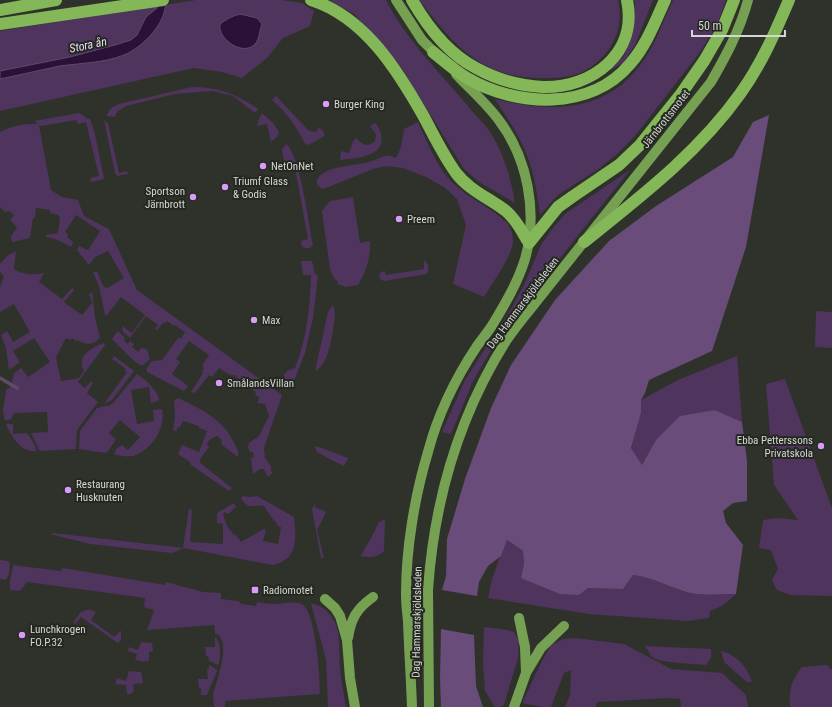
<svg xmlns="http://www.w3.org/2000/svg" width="832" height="707" font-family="'Roboto Condensed',sans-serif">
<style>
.green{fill:#4f345e}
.forest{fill:#694c79}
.water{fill:#2b1038;stroke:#5e4b66}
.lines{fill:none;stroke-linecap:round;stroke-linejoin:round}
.stream{stroke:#5e4b66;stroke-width:3.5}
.major{stroke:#76a153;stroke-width:10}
.highway{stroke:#84b758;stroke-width:12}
.poi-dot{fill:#d89bf8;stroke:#242821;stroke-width:1.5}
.labels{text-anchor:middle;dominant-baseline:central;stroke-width:4;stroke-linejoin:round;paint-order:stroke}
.poi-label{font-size:11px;fill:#d4d6d2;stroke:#242821;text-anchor:start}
.street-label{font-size:11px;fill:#d4d6d2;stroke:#242821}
.water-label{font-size:12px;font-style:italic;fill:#ead8f5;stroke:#242821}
</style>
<rect width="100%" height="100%" fill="#2e322b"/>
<path class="green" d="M196,0h85l21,3 12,8 -4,15 -27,12 -16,20 -25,20 -20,-6 -28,-4 -194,43v-80z
M329,0h57c21,42 57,75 86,111 6,7 13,13 18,21 14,21 21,47 25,71l-36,-21 -15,-13 -63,-102 -27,-32 -20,-21z
M419,0h199c7,29 -7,57 -34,71 -20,11 -65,8 -86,0 -35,-13 -57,-43 -79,-71z
M634,0h19l-18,45 -12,18 -14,8 15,-15 9,-26 2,-26z
M673,0h53l-9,25 -17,27 -65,84 -19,19 -19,15 -39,25 -18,20c-3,-24 -7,-49 -18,-71 -7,-16 -18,-30 -27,-45 52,13 106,15 143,-31 16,-19 24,-45 35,-68z
M192,87c25,0 45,7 66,22l-3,4 -22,-17 -21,-5 -37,3 -49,12 -9,6 -2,5 -9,-1 5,-8 8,-4z
M276,96l33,35 7,1 3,-5 4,4 2,5c-7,3 -12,8 -19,9 -9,-17 -19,-33 -34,-45z
M79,113l4,2 4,4h3l5,15 9,45 -12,3 -1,-1 -1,-3 9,-2 -13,-54 -8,2 -2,-4 -34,6 -3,-1 12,65 11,7 16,3 6,16 25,13 28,61 145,105 -18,53 1,10 6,8v5l2,2 -5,4 -4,-8h-4l-7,5 -2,-16 3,-1 -1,-5h-3l-2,-5 1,-4 10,-7 10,-20 -4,-12 -8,-1 3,-6 -5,-2 1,-3 -12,-7 -2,3 -1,-1 2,-5 -9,-7h-4l-11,-7 -7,9 -3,-2 -14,18 -4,-1 12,-19 -1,-2 2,-3 -2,-2 7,-11 -20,-14 -13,18 4,3 -8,12 16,12 -4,5 -37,-19v-4l5,-7 10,-1 17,-23 2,2 4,-7 -10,-7 -1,1 -7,-5 -2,2 -1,-1 -7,8 -2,-1 3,-4 -12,-9 -16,22 -7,-6 -1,-6 10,7 13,-18 -24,-18 -14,18h-2l-6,-29 -6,-14h4c4,5 3,14 10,16l17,-10 -16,-27 -13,6 -6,8 -12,-15 2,-4 8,4 2,-1 11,-18 -24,-16 -11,17 3,2 -1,3 6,5 -2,5 -13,-7 -12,-3v-2l12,-2 2,-15 -2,-3 -8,-2v-3l-14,-2 -1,10h-2l-3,20 -18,4 -1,-5 6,-10 -7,-7 4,-5 -5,-4 -4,1 -5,-5v-75c14,-7 22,-8 38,-8l-4,-3z
M262,113l11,10 6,9 -2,5 -6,5 -4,-18 -10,2 2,-7z
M104,120l4,3 11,50 8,-2 1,3 -11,2 -2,-3z
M418,122c9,19 19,46 35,61 15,15 36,23 52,38 5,4 8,12 8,19 1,13 -21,44 -29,57l-31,-13 13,-59 -9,-26 -13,-12 -18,-10 -23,-9 -17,-2 -13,3 -47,19 -4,1 -5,-5c-2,-18 39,-18 52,-22 5,-1 12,-6 18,-6 2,-1 6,1 9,2l5,-11 3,-18z
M375,123c9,10 10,25 -4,31 -9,4 -22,5 -31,6l1,-9 8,2 4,-12 3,-3c6,7 12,10 19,3l1,-7 -6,-8z
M286,144c14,10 23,82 27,101l-3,3h-6l-3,-4v-3l7,-2 -13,-71 -8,1 -2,-3 -3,-17z
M630,170l-127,160 -30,51 -22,53 -9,-2 23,-52 46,-71 14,-26 16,-38 11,-16 14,-16z
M353,197l7,46 10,-2c1,16 -4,31 -12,44l-12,2 -9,-3 1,-2 -4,-4 -4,-9 -8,-58 8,-10z
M16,251l-2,18c8,6 21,6 30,4l-5,9 23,17 10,-11 2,2 -10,12 18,13 10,-12 -3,-9 3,-2 3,25 5,21c-8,8 -14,7 -23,2l-1,1 -4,-3 -2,2 -4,-2 -10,19 5,24 18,-3 5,-7c-1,-3 -3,-6 -2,-10 0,-8 15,-16 22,-18l1,2 -27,37 7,6 6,-7 2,2 -6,10 11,9 -21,28 -1,19 -36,2 -9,-18 17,-1 -1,-20 -33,1 -3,6 -6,2 -2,-10 3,-20 1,-3 2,1 4,-10 1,-6 7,-5 7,9 22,-15 -16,-24 -21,13 7,11 -11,8 -3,-22 -5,-13 6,-4 6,11 17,-10 -16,-28 -14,8v-25l4,-11 -4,-4v-8l7,-8z
M424,260c5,4 5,9 3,14l-43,7 -4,-2 -1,-3 2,-4 4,-1 1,4 38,-6z
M301,261h11l3,13 3,2 -5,42 -8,35 -11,28c-2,3 -5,4 -8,3l-2,-9 3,-4 8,-3c12,-30 15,-61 16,-93h-8z
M332,306l2,1 1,8c-2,14 -5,50 -20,56l13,-59z
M816,311l16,1v36l-17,-1z
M118,331l7,7 -1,3 4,3 2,-3 4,3 -2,3 6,5 3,-4 6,1 3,10 -8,7 -8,-5 -22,-22z
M114,356l20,15 -22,29 -8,4 23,-32 -2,-1 1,-2 -12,-9h-2z
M737,356l5,66 -27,-12 -58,30 -15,25 -11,-17 10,-35v-13l37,-20z
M137,374c8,5 20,16 22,25l-1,2 -7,2 -2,-16 -18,3 6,34 17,-3 -1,-11 9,-1c4,19 -10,41 -29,47 -6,1 -13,0 -19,-2l3,-6 5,-3 6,5 12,-13 -20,-17 -11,13 7,6 -7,11 -3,3 -27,-4 1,-18 17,-23 13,-3 3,-2z
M785,379l47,129v88l-42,-1 -13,-5 -5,-10 6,-11 -7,-19 -12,-2 4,-28 15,-2 20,2 -24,-35 -8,-101z
M178,398c23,11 47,22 57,47 2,4 4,7 3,12l-16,-12 -1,-6 -4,-3c-5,2 -8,3 -10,8l2,3 -9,12 1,1 -2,2 33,26 -3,3 -38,-26 -1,-3 -12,-8 4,-9 17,7 8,-21 -8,-3v-2l-16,-5 -3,6h-2l-2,4 -3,-1 2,-13 -1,-16z
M6,424h7v10l14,-1 8,12 1,6c-15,2 -25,-15 -30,-27z
M316,446l32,12 -4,8c-10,-4 -18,-9 -27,-14l-2,-5z
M243,496l7,1 7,-1 37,21c2,21 5,43 -22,48l-88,-17 -12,5 -82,-9 -40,-10 3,-1 130,15 6,-39 3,1 -2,32 33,2v-20l-6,-1v-10l17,-10 2,4 -8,7 -3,-2 -2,2 4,12 7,9h2l5,7 23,-13 2,1 -3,11 15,3 3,-17 -3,-1 -3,-6 -1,1 -10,-15c-11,-2 -16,5 -23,-8z
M316,502l-1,5 11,5 -9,18 7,28h-3l-9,-49z
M385,519l-1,32c-8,7 -13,7 -23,5v-1l9,-15 9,-18z
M506,540l17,11 1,12 -3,15 58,17 9,-7 35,1 10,-14c20,2 37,13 56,18 12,3 34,1 47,1l-14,12 -12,5 -1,7 -21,3 -99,-7 -101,-16 4,-19z
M0,560l8,1 2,2 -1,11 -3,6 -6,-1z
M13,565l47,6 3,-3 102,17 1,-3 37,10 18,1v6l17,2 4,3 14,2 1,-4c6,1 13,2 19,2 8,0 20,-4 27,1 13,9 17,73 17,89l-95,7v6h-11c0,-4 -1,-9 -1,-13 3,-11 20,-55 2,-61l-1,-8 -67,5 7,-20 -10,-3 1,-9 -118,-16 -7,9 -10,-1v-9z
M311,603c10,3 17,7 22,16 8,12 6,34 7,48 1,14 4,27 6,40h-18l-2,-47z
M86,610h5l5,2 -5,8 23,17 6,-6h1v9l-3,3 -37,-26 -6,7 -2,-1 7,-10z
M484,627l23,3 7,2 5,9 -1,17 -14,47 -4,2h-5l-10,-16 -2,-27z
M215,637c7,7 5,17 4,26l-1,2 -9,-4 -1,-5h-2l-1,-9h10z
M575,638l49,6 47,25 51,4 24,22 2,12h-67l-1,-8 -11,-1 -72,4 -1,5h-31l5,-12 1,-25 -7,3 -13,34h-9l-20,-4 19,-40 10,-18 12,-6z
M141,642l11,1 1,8 -4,1v8c-5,3 -9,1 -14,-1l2,-5 -9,-3 1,-4 9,3z
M645,646l66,3v9l-5,7c-10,-1 -47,-2 -54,-8 -2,-3 -5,-8 -7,-11z
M721,651c15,3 27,17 31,31h-5l-23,-20z
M209,665l8,5v1l-10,24h-6v-7h-2l-1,-9h10l-1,-10h2z
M827,665l5,5v37h-42c-1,-18 1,-26 12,-40z
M129,671l12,1 2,11 -10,1 1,7 -3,3h-4l-1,-9 -11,-1 2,-6 9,3z"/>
<path class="forest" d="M769,115l-23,132 -34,104 -63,29 -4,13 -4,7v13l-10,35 11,17 14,-25 24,-24 35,-6 27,12 5,39v40l-14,2 -10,8 3,12 17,22 -7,49c-13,0 -35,2 -46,-1 -20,-5 -37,-16 -57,-18l-10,14 -35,-1 -9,7 -19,-1 -39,-16 3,-15 -1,-12 -16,-11 -6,16 -13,10 -9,16 -2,14 -35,-6 4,-14 1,-37 18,-60 26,-71 20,-43 44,-65 54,-59 47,-35 77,-49 20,-35z
M441,629l33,6 2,51 7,21h-42l-1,-28z"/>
<path class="water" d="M155,0h10c4,21 -23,48 -41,55 -20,8 -43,8 -64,11 -20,4 -40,9 -60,13v-8l70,-14 45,-12 16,-5 6,-5 9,-18 11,-9z
M240,14l17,4 5,6c-2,5 -3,15 -6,19 -12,15 -39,-4 -36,-19 7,-5 12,-8 20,-10z"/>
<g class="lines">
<path class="stream" d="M0,378l17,10"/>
<path class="major" d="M396,0l26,40 17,17
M325,599l10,9 5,8 7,24 3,38 5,29
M519,618l6,29 1,26
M348,638c3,-19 8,-29 25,-41
M412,707c-1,-29 -3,-57 -4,-86 -1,-9 -2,-18 -2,-27 0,-46 9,-99 22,-142 10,-38 27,-73 49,-106 5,-7 11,-14 16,-22 12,-20 25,-42 32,-65 13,-46 3,-101 -27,-140 -12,-16 -28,-30 -42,-45
M429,707l-1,-117c6,-88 31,-174 78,-249 8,-12 17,-23 26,-34l179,-225c15,-26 29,-52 37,-82
M514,707l12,-34 15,-25 23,-22"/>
<path class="highway" d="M311,0c54,17 87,71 113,117 10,19 19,38 32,56 13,17 33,25 50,38 10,8 16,21 23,32l29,-36 14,-10 47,-32 21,-20 41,-51 23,-33 18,-31 12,-30
M412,0c15,26 37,54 64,68 20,11 44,18 67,19 50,1 95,-34 84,-87
M0,10l56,-10
M0,24l163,-24
M433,52c11,9 22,19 34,26 49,29 124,33 163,-14 16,-18 25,-42 35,-64
M584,242c56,-45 114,-89 156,-148 21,-29 35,-61 49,-94"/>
</g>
<g class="poi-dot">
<circle cx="326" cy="104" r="4"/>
<circle cx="263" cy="166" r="4"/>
<circle cx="225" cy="187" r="4"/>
<circle cx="193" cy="197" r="4"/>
<circle cx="399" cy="219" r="4"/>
<circle cx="254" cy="320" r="4"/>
<circle cx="219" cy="383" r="4"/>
<circle cx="821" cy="446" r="4"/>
<circle cx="68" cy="490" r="4"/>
<rect x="251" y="586" width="8" height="8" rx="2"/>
<circle cx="22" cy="635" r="4"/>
</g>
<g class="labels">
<g class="poi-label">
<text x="334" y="104">Burger King</text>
<text x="271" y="166">NetOnNet</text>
<text x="233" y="181">Triumf Glass<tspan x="233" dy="13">&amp; Godis</tspan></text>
<text x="185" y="191" text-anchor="end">Sportson<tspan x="185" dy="13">Järnbrott</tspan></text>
<text x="407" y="219">Preem</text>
<text x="262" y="320">Max</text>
<text x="227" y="383">SmålandsVillan</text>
<text x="813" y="440" text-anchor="end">Ebba Petterssons<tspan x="813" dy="13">Privatskola</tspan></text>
<text x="76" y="484">Restaurang<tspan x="76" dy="13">Husknuten</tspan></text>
<text x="263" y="590">Radiomotet</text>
<text x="30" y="629">Lunchkrogen<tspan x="30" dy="13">FO.P.32</tspan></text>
</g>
<g class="street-label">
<text transform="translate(666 119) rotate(-52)">Järnbrottsmotet</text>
<text transform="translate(523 303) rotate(-53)">Dag Hammarskjöldsleden</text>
<text transform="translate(417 622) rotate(-89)">Dag Hammarskjöldsleden</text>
</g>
<g class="water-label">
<text transform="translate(88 45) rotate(-12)">Stora ån</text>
</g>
</g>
<path d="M692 30v6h93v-6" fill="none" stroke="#d4d6d2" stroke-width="2"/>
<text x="698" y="30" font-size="12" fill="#d4d6d2" stroke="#242821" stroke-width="3" paint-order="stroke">50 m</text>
</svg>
